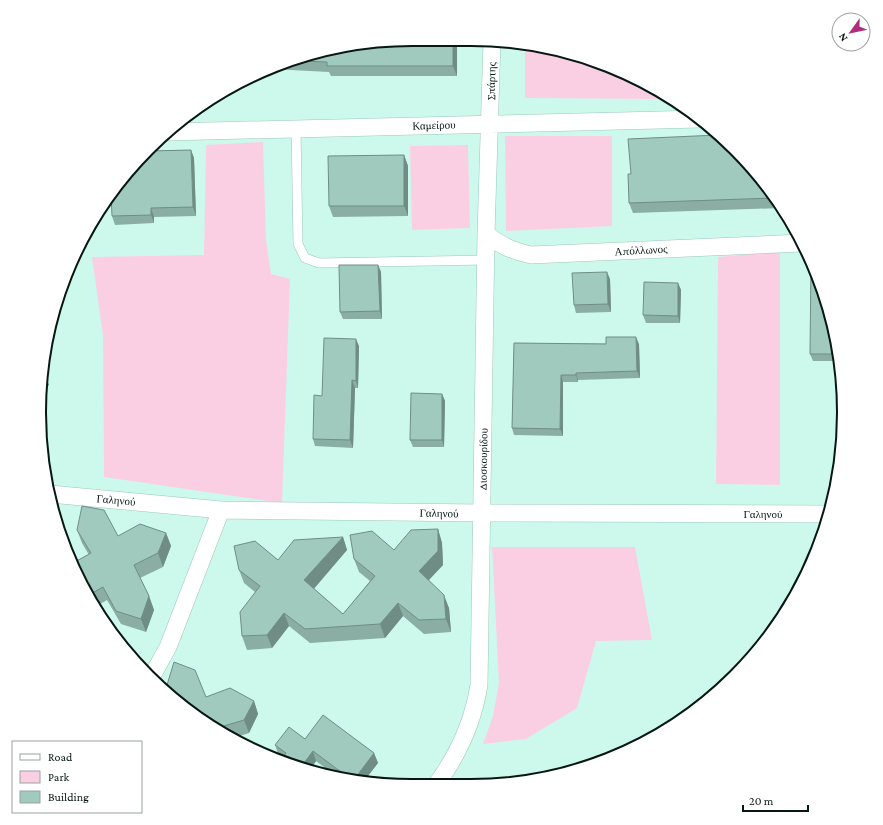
<svg xmlns="http://www.w3.org/2000/svg" width="883" height="825" font-family="'Crimson Pro',serif">
<style>
.green{fill:#fbcfe3}
.lines{fill:none;stroke-linecap:round;stroke-linejoin:round}
.lane-casing{stroke:#9cc7ba;stroke-width:10}
.street-casing{stroke:#9cc7ba;stroke-width:18}
.lane{stroke:#fff;stroke-width:9}
.street{stroke:#fff;stroke-width:17}
.wall{fill:#8aaea3}
.shaded-wall{fill:#708d85}
.building{fill:#a0cabe;stroke:#708d85}
.labels{text-anchor:middle;dominant-baseline:central;stroke-width:3;stroke-linejoin:round;paint-order:stroke}
.street-label{font-size:11px;fill:#071713;stroke:#fff}
.rim{fill:none;stroke:#071713;stroke-width:2}
</style>
<rect width="100%" height="100%" fill="#cdf9ec"/>
<path class="green" d="M525,45l42,7 68,25 35,22 -145,-1z
M505,136h107v90l-106,5z
M263,142l3,98 5,34 19,5 -8,224 -178,-26 -1,-141 -11,-79 112,-2 2,-110z
M468,145l2,83 -58,2 -2,-84z
M780,251v234l-64,-1 2,-227z
M492,547h143l17,93 -56,1 -19,67 -51,31 -43,5 10,-28 6,-33z"/>
<g class="lines">
<defs>
<path id="lane" d="M296,128l2,116 7,14 14,5 168,-3"/>
<path id="street" d="M168,132l532,-13
M486,234c15,12 27,17 45,21l271,-12
M50,494l171,16 262,3 346,1
M152,676l16,-29 53,-137
M436,785c22,-30 37,-62 43,-100l7,-451 6,-194"/>
</defs>
<use href="#lane" class="lane-casing"/>
<use href="#street" class="street-casing"/>
<use href="#lane" class="lane"/>
<use href="#street" class="street"/>
</g>
<path class="wall" d="M457,41v35h-126l-2,-4 -57,-3v3h-7l74,-26z
M149,150v1l42,-1 3,8 2,58 -42,1v6l-39,2 -3,-9 20,-50z
M404,155l4,11v50l-75,1 -4,-11z
M751,166l30,42 -148,5 -4,-10z
M378,265l3,7 1,47h-39l-3,-7z
M610,279l1,33 -35,1 -2,-8z
M678,283l3,7 -1,33h-34l-3,-8z
M824,292l16,69h-27l-3,-7z
M514,343l125,1 1,34 -62,2v2h-15v54l-49,-1 -2,-7z
M359,346l-1,42h-3l-2,60 -38,-2 -2,-7 9,-43z
M442,394l3,7 -1,46h-31l-3,-7z
M438,529l4,14 1,22 -14,15 20,28 2,24 -27,2 -21,-18 -18,22 -75,5 -21,-17 -17,22 -25,2 -5,-14 13,-44 -11,-9 -5,-13 39,-10 65,-23 4,13 -33,39 29,25 27,-33 -11,-9 -5,-13 40,-9z
M77,530l41,6 48,-3 5,13 -8,21 -23,11 9,18 5,14 -8,22 -25,-8 -14,-24 -12,7 -6,-8 -16,-36 16,-8 -7,-12z
M206,697l48,4 4,13 -9,19 -16,5 -28,-15z
M305,739l69,14 4,10 -14,18 -24,-2 -24,-18 -6,9 -30,-9 2,-3 -3,-2 -4,-11z"/>
<path class="shaded-wall" d="M457,41v35l-4,-10v-24z
M191,150l3,8 2,58 -3,-9z
M404,155l4,11v50l-4,-10z
M151,208l3,9v6l-3,-8z
M378,265l3,7 1,47 -2,-8z
M607,272l3,7 1,33 -3,-8z
M678,283l3,7 -1,33 -2,-7z
M636,337l3,7 1,34 -3,-7z
M356,339l3,7 -1,42 -2,-7z
M576,373l2,7v2l-2,-7z
M45,375l4,10 -9,11v-8l1,-8z
M561,375l2,7v54l-3,-7z
M352,380l3,8 -2,60 -3,-8z
M442,394l3,7 -1,46 -2,-7z
M438,529l4,14 1,22 -19,20 -5,-14z
M166,533l5,13 -8,21 -5,-14z
M343,537l4,13 -38,44 -5,-14z
M444,595l5,13 2,24 -5,-13z
M149,596l5,14 -8,22 -5,-13z
M398,603l5,13 -18,22 -5,-14z
M284,613l5,13 -17,22 -5,-13z
M130,648l4,13 -2,-2 -4,-6z
M254,701l4,13 -9,19 -5,-13z
M313,751l3,10 -6,9 -9,-3z
M374,753l4,10 -14,18h-7l-1,-4z"/>
<path class="building" d="M453,42v24h-126v-4l-30,-1 42,-15z
M718,135l33,31 23,32 -145,5 -1,-29h3l-3,-35z
M191,150l2,57 -42,1v7l-39,1 -1,-21 21,-29 16,-15z
M404,155v51h-75l-1,-50z
M811,263l13,29 14,62h-28z
M339,265h39l2,46 -40,1z
M607,272l1,32 -34,1 -2,-32z
M644,282l34,1v33l-35,-1z
M606,337h30l1,34 -61,2v2h-15l-1,54 -48,-1 2,-85 92,1z
M324,338l32,1v42l-4,-1 -2,60 -37,-1 1,-44 8,1z
M42,373l3,2 -4,5z
M411,393l31,1v46h-32z
M82,506l22,4 14,26 22,-12 26,9 -8,20 -24,12 15,31 -8,23 -25,-8 -13,-24 -16,9 -14,-33 18,-10 -14,-23z
M438,529v22l-19,20 25,24 2,24 -27,1 -21,-17 -18,21 -75,5 -21,-16 -17,22 -25,1 -2,-24 20,-26 -21,-16 -5,-24 21,-5 23,19 16,-20 49,-3 -39,43 39,34 32,-38 -21,-17 -4,-24 22,-4 22,19 17,-20z
M130,648l-2,5 -3,-3z
M174,662l21,8 11,27 24,-9 24,13 -10,19 -27,8 1,2 -13,-7 -36,-31 -2,-7z
M323,715l51,38 -18,24 6,4 -22,-2 -3,-1 4,-6 -28,-21 -12,16 -21,-6 6,-8 -11,-8 14,-18 16,12z"/>
<g class="labels">
<g class="street-label">
<text transform="translate(491 81) rotate(-88)">Σπάρτης</text>
<text transform="translate(434 125) rotate(-2)">Καμείρου</text>
<text transform="translate(641 250) rotate(-3)">Απόλλωνος</text>
<text transform="translate(483 459) rotate(-89)">Διοσκουρίδου</text>
<text transform="translate(116 500) rotate(5)">Γαληνού</text>
<text transform="translate(439 513) rotate(1)">Γαληνού</text>
<text x="763" y="514">Γαληνού</text>
</g>
</g>
<path d="M0 0H883V825H0ZM412 46H471A366 366 0 0 1 837 412V413A366 366 0 0 1 471 779H412A366 366 0 0 1 46 413V412A366 366 0 0 1 412 46Z" fill="#fff" fill-rule="evenodd"/>
<path class="rim" d="M412 46H471A366 366 0 0 1 837 412V413A366 366 0 0 1 471 779H412A366 366 0 0 1 46 413V412A366 366 0 0 1 412 46Z"/>
<rect x="12" y="741" width="130" height="72" fill="#ffffff" stroke="#9ca2a1"/>
<rect x="20" y="754" width="20" height="6" fill="#ffffff" stroke="#9ca2a1"/>
<text x="48" y="761" font-size="12" fill="#071713">Road</text>
<rect x="20" y="771" width="20" height="12" fill="#fbcfe3" stroke="#9ca2a1"/>
<text x="48" y="781" font-size="12" fill="#071713">Park</text>
<rect x="20" y="791" width="20" height="12" fill="#a0cabe" stroke="#9ca2a1"/>
<text x="48" y="801" font-size="12" fill="#071713">Building</text>
<g transform="translate(851 32) rotate(237)"><circle r="19" fill="#ffffff" stroke="#9ca2a1"/>
<path d="M0-3L7 15L0 10L-7 15Z" fill="#af2d79"/>
<text y="-6" font-size="11" font-weight="bold" text-anchor="middle" fill="#071713">N</text>
</g>
<path d="M743 805v6h65v-6" fill="none" stroke="#071713" stroke-width="2"/>
<text x="749" y="805" font-size="12" fill="#071713" stroke="#ffffff" stroke-width="3" paint-order="stroke">20 m</text>
</svg>
